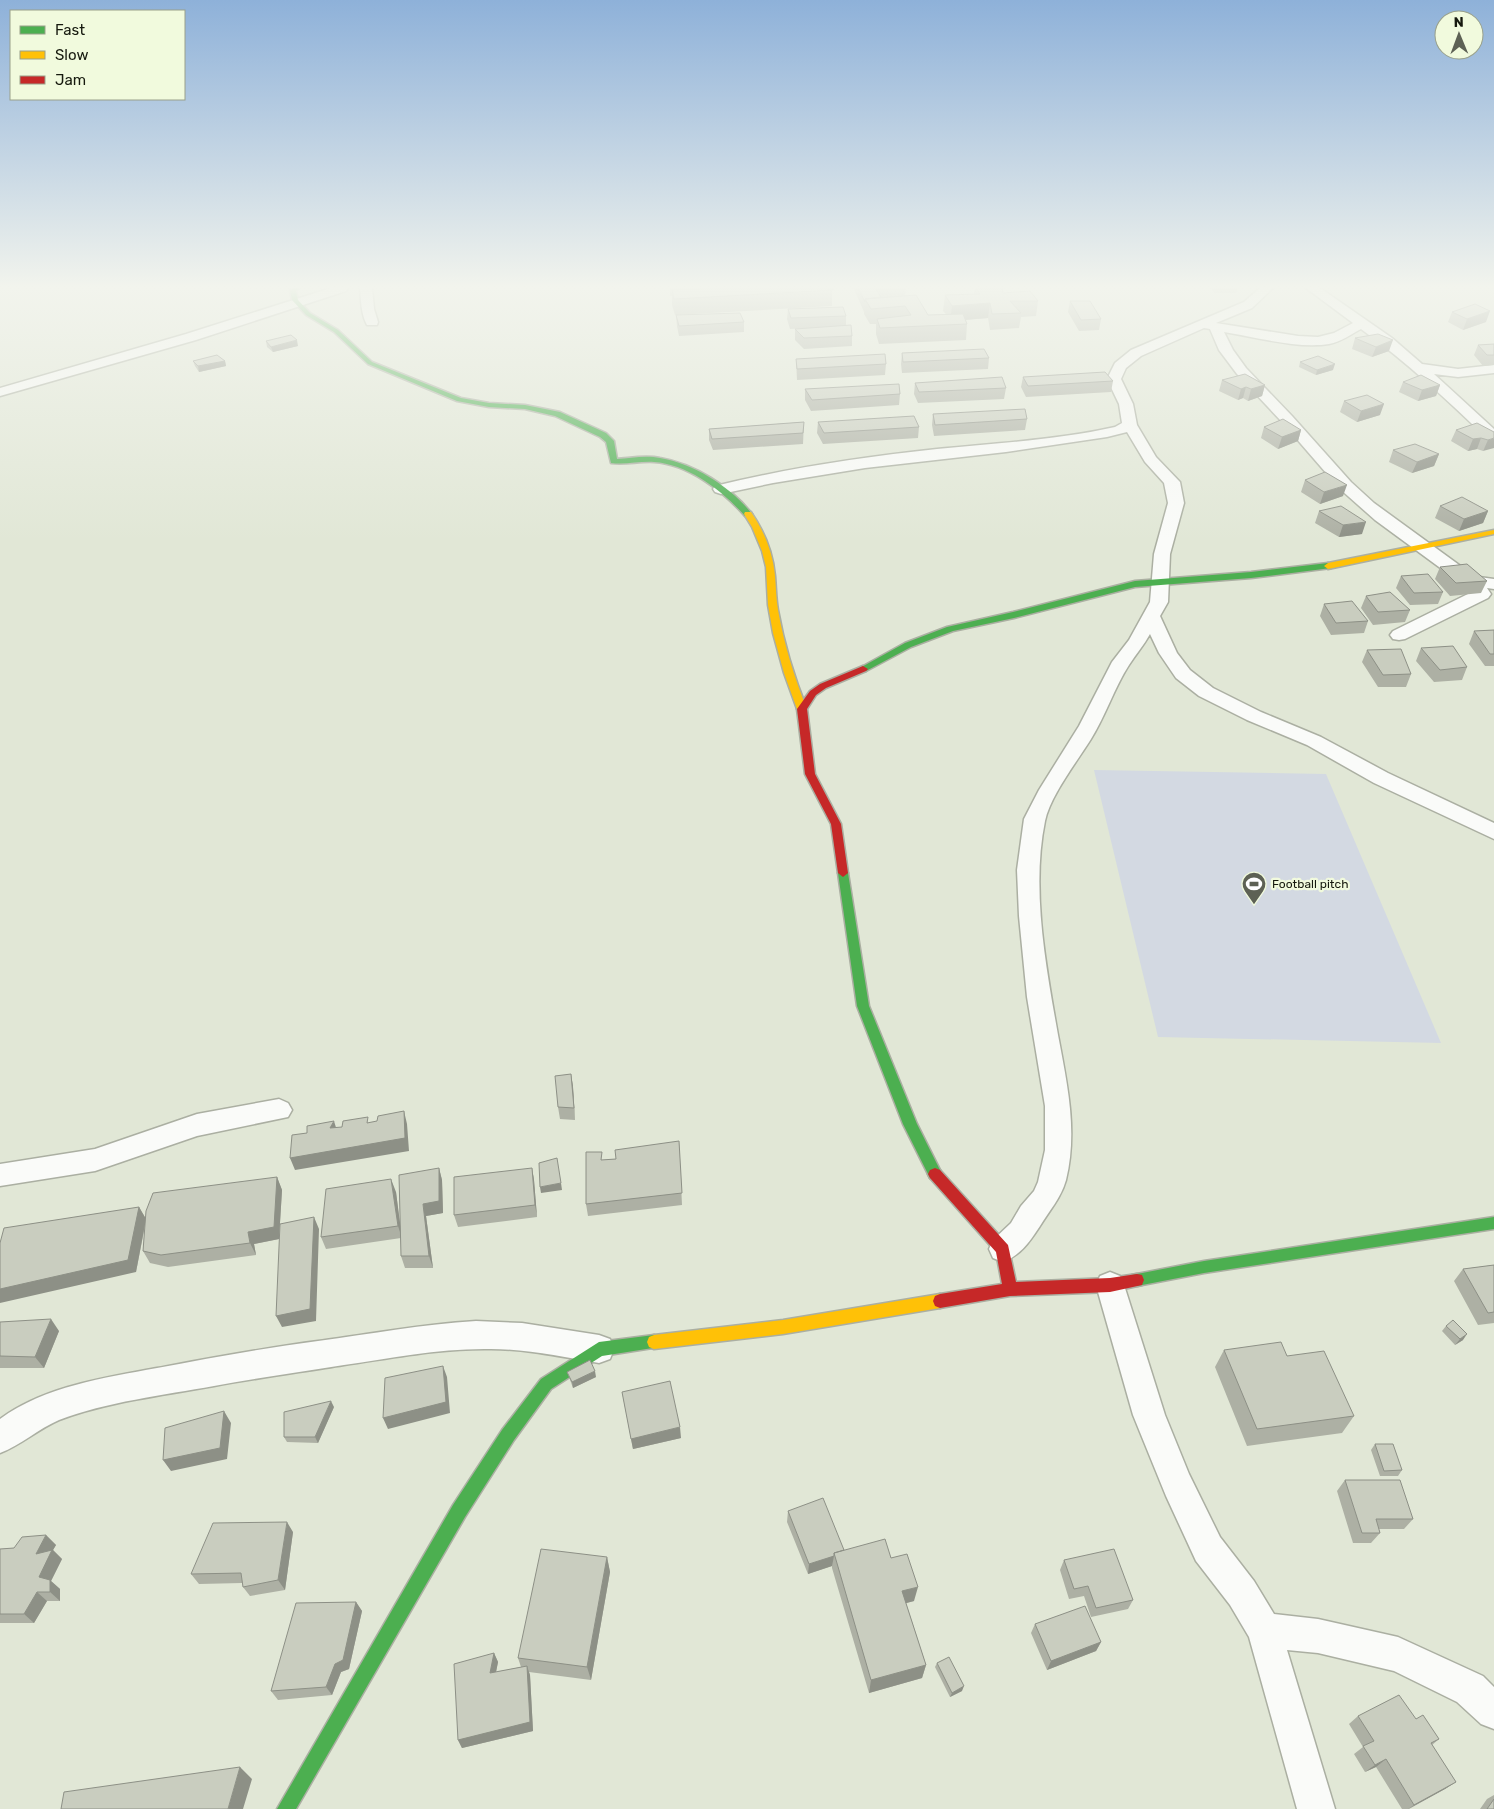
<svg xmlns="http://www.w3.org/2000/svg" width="1494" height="1809" font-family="Rubik,sans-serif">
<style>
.green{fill:#d3d9e2}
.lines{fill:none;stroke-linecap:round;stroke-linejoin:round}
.street-casing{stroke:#abafa2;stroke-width:3}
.fast-casing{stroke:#abafa2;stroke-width:3}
.slow-casing{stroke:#abafa2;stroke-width:3}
.jam-casing{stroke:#abafa2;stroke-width:3}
.street{fill:#fafbf9;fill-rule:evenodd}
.fast{fill:#4caf50;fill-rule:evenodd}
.slow{fill:#ffc107;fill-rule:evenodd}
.jam{fill:#c62828;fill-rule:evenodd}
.wall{fill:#adb0a4}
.shaded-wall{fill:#8d9086}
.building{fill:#c9cdbf;stroke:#8d9086}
.labels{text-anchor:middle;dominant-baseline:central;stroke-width:4.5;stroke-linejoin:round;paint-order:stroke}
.poi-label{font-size:12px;fill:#16190e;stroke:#f1fadd;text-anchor:start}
</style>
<rect width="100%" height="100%" fill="#e1e7d6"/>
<path class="green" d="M1094,770l232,4 115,269 -283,-6z"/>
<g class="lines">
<defs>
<path id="street" d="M331,288h17l-2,3 -150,49 -196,56v-8l186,-54z
M360,288h12l2,21 4,13 -1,3h-10c-6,-11 -6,-25 -7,-37z
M1260,288h13l-21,20 -36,15 82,13 20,1 16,-4 19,-10 -47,-35h14l72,50 30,26 36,5 36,-4v8l-36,4 -24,-3 60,55v12l-5,-1c-41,-39 -82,-78 -128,-111 -10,5 -20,13 -32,15 -31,5 -74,-7 -105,-12l9,18 13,18 46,48 59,66 23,21 92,67 13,7 15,2v10l-7,-1 4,6 -3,4 -83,41 -6,1 -6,-1 -3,-4 3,-4 79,-39 -4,-7 -14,-7 -79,-58 -35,-31 -58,-67 -45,-48 -18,-24 -9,-21 -6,-1 -63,28 -15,12 -5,11 12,25 4,21 19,32 24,25 4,21 -14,51 -2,48 -8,14 17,37 13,17 23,18 48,24 60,25 67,36 106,50v16l-120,-56 -67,-38 -60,-25 -48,-24 -23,-18 -17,-25 -9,-19c-6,11 -14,20 -21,31 -15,23 -23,50 -38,74 -13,21 -41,57 -46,82 -14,68 1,146 13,214 9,48 20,96 8,145 -5,18 -17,31 -26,46 -10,15 -19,29 -37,36l-10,-4 -4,-9 4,-9 18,-17 10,-17 13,-15 4,-9 7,-32v-44l-18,-109 -8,-81 -2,-46 7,-51 15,-29 40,-64 33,-64 17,-22 21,-38 4,-48 14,-51 -4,-20 -19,-21 -18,-30 -20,5 -101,15 -141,16 -92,15 -52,11 -6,-2 -2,-3 2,-3c73,-18 148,-29 222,-37 60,-6 120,-9 178,-22l7,-4 -3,-19 -12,-25 8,-16 16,-13 113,-48z
M279,1099l9,4 4,7 -4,7 -91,19 -102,35 -95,15v-22l95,-15 102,-35z
M1110,1272l10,4 4,9 41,130 24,59 31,63 34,44 20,33 44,5 80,18 85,39 11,11v42l-13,-5 -24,-22 -63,-31 -76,-18 -31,-3 48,159h-38l-48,-172 -19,-32 -34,-44 -30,-65 -33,-81 -37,-130 4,-9z
M476,1321l46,2 77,12 11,4 4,10 -4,10 -11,4c-36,-6 -72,-14 -108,-14 -50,-1 -98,9 -147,16 -43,7 -87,13 -130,21 -50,9 -108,16 -155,34 -21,9 -38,25 -59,33v-34c45,-33 104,-41 157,-51 54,-10 107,-20 161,-27 53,-7 105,-17 158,-20z"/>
<path id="fast" d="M293,288h6l-3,3 2,9 12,13 28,17 34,32 89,36 28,5 36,2 35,7 46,21 8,8 3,18c14,-1 29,-4 43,-1 35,6 71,29 92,56l-7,2c-22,-25 -57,-52 -91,-54 -14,-1 -29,3 -43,1l-5,-21 -6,-5 -45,-21 -30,-7 -36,-2 -32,-6 -89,-37 -34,-32 -28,-17 -14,-15 -2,-9z
M1328,563l4,3 -1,2 -80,10 -116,9 -121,31 -61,13 -42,16 -45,24h-6l-2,-2 47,-26 42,-16 66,-15 122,-31 116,-9z
M843,869l5,4 21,133 48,118 25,50 -2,4 -5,2 -5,-2 -27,-54 -46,-118 -19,-133z
M1494,1217v12l-290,44 -67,13 -5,-1 -2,-5 2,-5 5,-1 67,-13z
M654,1335l5,2 2,5 -2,5 -57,9 -51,33 -37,51 -49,77 -169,292h-19l176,-304 49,-75 39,-51 58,-37z"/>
<path id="slow" d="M745,512h6c13,19 22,41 24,64 1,11 1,23 3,34 6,34 16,67 29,99l-2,2h-6l-2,-2 -13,-36 -11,-40 -5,-28 -2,-38 -4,-16 -10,-24 -8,-13z
M1494,530v4l-166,35 -4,-3 4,-3z
M940,1294l5,2 2,5 -2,5 -5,2 -157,26 -129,15 -5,-2 -2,-5 2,-5 5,-2 129,-15z"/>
<path id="jam" d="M863,666l5,3 -2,2 -40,17 -10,7 -9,14 8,65 26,50 7,49 -5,4 -5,-4 -7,-49 -26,-50 -8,-65 13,-18 10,-7z
M935,1168l5,2 68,75 8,37 94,-4 27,-4 5,1 2,5 -2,5 -32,7 -100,4 -70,12 -5,-2 -2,-5 2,-5 5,-2 62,-10 -6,-32 -66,-74 -2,-4 2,-4z"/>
</defs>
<use href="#street" class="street-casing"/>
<use href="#fast" class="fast-casing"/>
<use href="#slow" class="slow-casing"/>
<use href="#jam" class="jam-casing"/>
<use href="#street" class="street"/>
<use href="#fast" class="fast"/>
<use href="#slow" class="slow"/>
<use href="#jam" class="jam"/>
</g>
<path class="wall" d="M670,288h162v18l-157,9 -3,-10v-9h-2z
M854,288h52l-1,8 23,19 18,-1 -3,-3 2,-16 29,-1 1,-6h27l1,5 35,8 -2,15 -15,1 -2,11 -29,2 -2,-12 -22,2 1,4 -1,16 -87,4 -3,-10v-10h-6l-6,-10v-2l-10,-23z
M1211,288h27l-2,5h-22z
M1070,301l31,18 -2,11 -20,1 -11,-19z
M788,309l58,7v9l6,11v10l-48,3 -9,-9v-11l16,-1 -21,1 -3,-10z
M1452,312l34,10 -23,8 -15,-8z
M676,315l68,7v10l-65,4 -2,-10z
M1355,338l34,13 -17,6 -20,-8z
M266,341l32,5 -25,6 -6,-5z
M1494,344v21l-11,1 -9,-11 4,-10z
M902,353l87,5 -1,11 -86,4 -1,-9z
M796,359l90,5 -1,11 -88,5z
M193,361h32l1,5 -27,6 -4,-6z
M1300,362l33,8 -17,5 -17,-8z
M1023,377l90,4 -2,11 -85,5 -5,-10z
M1222,380l43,5 -3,11 -14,5 -5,-3 -5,2 -19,-9z
M1403,382l37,3 -4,11 -18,5 -19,-9z
M915,383l91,5 -2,11 -86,4 -4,-9z
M805,389l95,5 -1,11 -88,6 -6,-11z
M1344,401l36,14 -23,7 -17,-10z
M933,414l94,5 -2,11 -91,6 -2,-11z
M804,422l-1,22 -90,6 -4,-10v-11z
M818,422l101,5 -1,11 -95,6 -6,-11z
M1264,427l37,3 -3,11 -20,8 -17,-11z
M1456,430l38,2 -11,19 -6,-2 -9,2 -17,-10z
M1393,450l46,4 -5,12 -22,7 -23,-11z
M1305,480l38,16 -23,8 -19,-12z
M1440,506l48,5 -5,12 -24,8 -24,-13z
M1319,511l43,23 -23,3 -24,-14z
M1440,567l47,14 -6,12 -31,3 -15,-17z
M1401,576l42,16 -5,12 -28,1 -14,-17z
M1366,596l44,14 -5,12 -32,3 -12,-17z
M1324,604l44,17 -4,12 -33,2 -11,-19z
M1494,630v36h-9l-16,-22 5,-13z
M1421,648l46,19 -5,13 -28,2 -18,-21z
M1367,650l44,24 -5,13h-28l-16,-25z
M571,1074l2,13 2,33 -15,-1 -2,-12z
M679,1141l3,64 -94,11 -2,-12 17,-44 13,-1z
M439,1168l3,12 1,33 -17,3 7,52h-28l-4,-12v-18l-75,11 -5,-12 75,-45 4,34z
M532,1168l2,12 3,37 -79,10 -4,-12z
M277,1177l5,13 -3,49 -25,5 2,11 -88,12 -18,-4 -7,-12 3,-30 -10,51 3,-65 7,12z
M1494,1265v58l-16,2 -24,-44 9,-12z
M0,1322l59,9 -15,37h-44z
M1446,1326l17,14 -8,5 -13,-14z
M1224,1350l130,66 -12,17 -95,13 -32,-79z
M567,1372l29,5 -23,11 -4,-11z
M622,1392l59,46 -48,11z
M334,1407l-16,36 -31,-1 -3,-5z
M1375,1444l27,26 -4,6h-18l-9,-26z
M1345,1480l68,39 -9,10h-25l1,4 -9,10h-18l-16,-52z
M788,1511l56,39 47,8 23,43 -8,2 20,62 -4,13 -53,15 -37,-125v-2l-24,8 -21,-52z
M293,1532l-8,58 -35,6 -7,-9 -1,-4 -43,1 -8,-10z
M46,1535l10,10 -3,5 9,9 -11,22 9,8v12h-13l-13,22h-34v-74l14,-1z
M607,1557l3,15 -19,108 -62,-8 1,3 3,56 -71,17 -4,-8 36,-87 4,9 -2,10 25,-5 -3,-9z
M1064,1560l69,40 -5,9 -37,8 -7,-21 -15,3 -9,-29z
M356,1602l6,9 -13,58 -8,3 -9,23 -54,5 -7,-9z
M1035,1624l66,18 -5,9 -49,19 -16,-37z
M937,1663l25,28 -12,6 -15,-30z
M1358,1716l58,3 23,20 -7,6 24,37 -11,7 -36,20h-7l-26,-42 -11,5 -11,-18 9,-7 -14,-23z
M1494,1795v14h-14l7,-10z"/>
<path class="shaded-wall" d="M990,303l-2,15 -38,3 2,-15z
M1490,311l-4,11 -23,8 4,-11z
M297,340l1,6 -25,6 -2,-5z
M1393,340l-4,11 -17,6 4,-10z
M225,361l1,5 -27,6 -1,-6z
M1335,364l-2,6 -17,5 1,-5z
M1265,385l-3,11 -14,5 3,-12z
M1440,385l-4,11 -18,5 4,-11z
M1246,387l-3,11 -5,2 3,-11z
M1384,404l-4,11 -23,7 4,-11z
M1301,430l-3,11 -20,8 4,-12z
M1481,438l-4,11 -9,2 5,-12z
M1494,438v10l-11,3 5,-11z
M1439,454l-5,12 -22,7 5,-11z
M1347,485l-4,11 -23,8 4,-12z
M1488,511l-5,12 -24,8 5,-12z
M1366,522l-4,12 -23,3 4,-12z
M571,1074l2,13 2,33 -1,-12z
M404,1111l3,13 2,27 -114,19 -5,-12z
M334,1121l4,13 -8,-6z
M439,1168l3,12 1,33 -17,3 7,52 -4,-12 -6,-52z
M532,1168l2,12 3,37 -2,-12z
M277,1177l5,13 -3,49 -25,5 2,11 -6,-12 -2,-11z
M391,1179l5,13 6,46 -4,-12z
M561,1183l1,7 -21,3 -1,-6z
M139,1207l7,12 -10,53 -136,31v-14z
M314,1217l5,12 -3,92 -34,6 -6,-11z
M51,1319l8,12 -15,37 -9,-11z
M1467,1334l-4,6 -8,5 5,-6z
M443,1366l4,11 3,36 -62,16 -5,-11z
M595,1371l1,6 -23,11 -1,-6z
M331,1401l3,6 -16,36 -3,-6z
M224,1411l7,12 -4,36 -56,12 -8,-11z
M680,1427l1,11 -48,11 -2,-10z
M287,1522l6,10 -8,58 -7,-10z
M46,1535l10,10 -3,5 9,9 -11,22 9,8v12l-10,-9 -11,-15 -3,-23z
M834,1556l-2,10 -24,8 1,-10z
M607,1557l3,15 -19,108 -4,-13z
M918,1587l-4,14 -15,4 3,-14z
M37,1592l10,9 -13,22 -10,-9z
M356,1602l6,9 -13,58 -8,3 -9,23 -6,-8z
M1101,1642l-5,9 -49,19 4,-9z
M494,1653l4,9 -4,20 -4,-9z
M926,1665l-4,13 -53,15 2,-13z
M527,1666l3,9 3,56 -71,17 -4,-8z
M964,1686l-2,5 -12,6 2,-4z
M1386,1759l-10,8 -11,5 10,-7z
M240,1767l12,12 -9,30h-15z
M1456,1782l-11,7 -37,20 6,-4z"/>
<path class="building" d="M717,288h115l1,2 -159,9 -2,-9z
M858,288h25h-8l6,9 -16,2v3z
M976,288h26l1,5 27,-2 8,10h-28l11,12 -29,1 -2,-11 -38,3 -7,-11 35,-1z
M916,295l12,20 35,-1 4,10 -87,4 -3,-9 34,-4 -6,-9 -34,3 -6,-10z
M1070,301h20l11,18 -20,1z
M1475,304l15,7 -23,8 -15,-7z
M843,307l3,9 -55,2 -3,-9z
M740,313l4,9 -65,4 -3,-11z
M851,325l1,11 -48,2 -9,-9z
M1378,334l15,6 -17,7 -21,-9z
M291,335l6,5 -26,7 -5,-6z
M1494,344v11h-7l-9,-10z
M984,349l5,9 -86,4 -1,-9z
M885,354l1,10 -89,5 -1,-10z
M217,355l8,6 -27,5 -5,-5z
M1318,356l17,8 -18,6 -17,-8z
M1105,372l8,9 -85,5 -5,-9z
M1245,374l20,11 -14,4 -5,-2 -5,2 -19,-9z
M1421,375l19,10 -18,5 -19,-8z
M1002,377l4,11 -87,4 -4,-9z
M899,384l1,10 -88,6 -7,-11z
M1367,395l17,9 -23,7 -17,-10z
M1025,409l2,10 -92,6 -2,-11z
M914,416l5,11 -95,6 -6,-11z
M1283,419l18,11 -19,7 -18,-10z
M804,422l-1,11 -91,6 -3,-10z
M1477,423l17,9v6l-6,2 -7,-2 -8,1 -17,-9z
M1415,444l24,10 -22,8 -24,-12z
M1325,472l22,13 -23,7 -19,-12z
M1462,497l26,14 -24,8 -24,-13z
M1341,506l25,16 -23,3 -24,-14z
M1467,564l20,17 -31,2 -16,-16z
M1428,574l15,18 -29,1 -13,-17z
M1390,592l20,18 -32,2 -12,-16z
M1352,601l16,20 -32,2 -12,-19z
M1494,630v24h-4l-16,-23z
M1453,646l14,21 -27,3 -19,-22z
M1401,649l10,25 -28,1 -16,-25z
M571,1074l3,34 -16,-1 -3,-31z
M404,1111l1,27 -115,20 2,-23 15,-2v-7l27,-5 -4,7 12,-1 1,-6 25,-4 -1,6 10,-2 1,-5z
M679,1141l3,52 -96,11v-52h16l-1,8 15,-1 -1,-9z
M557,1158l4,25 -21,4 -1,-24z
M439,1168v33l-16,3 6,52h-28l-2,-81z
M532,1168l3,37 -81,10v-38z
M277,1177l-3,50 -26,5 2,11 -89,12 -18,-4 3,-40 7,-18z
M391,1179l7,47 -77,11 5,-48z
M139,1207l-11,53 -128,29v-46l4,-15z
M314,1217l-4,92 -34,7 4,-92z
M1494,1265v47l-6,1 -25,-44z
M51,1319l-16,38 -35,-1v-34z
M1453,1320l14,14 -7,5 -14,-13z
M1281,1342l6,14 37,-5 30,65 -97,13 -33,-79z
M590,1360l5,11 -23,11 -5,-10z
M443,1366l3,36 -63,16 2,-40z
M670,1381l10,46 -49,12 -9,-47z
M331,1401l-16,36h-31v-25z
M224,1411l-4,37 -57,12 2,-32z
M1375,1444h18l9,26 -18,1z
M1345,1480h55l13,39h-37l4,14h-18z
M823,1498l21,52 -10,3v3l-25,8 -21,-53z
M287,1522l-9,58 -35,7 -2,-14 -50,1 22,-51z
M46,1535l-10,19 16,-4 -13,27 11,3v12h-13l-13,22h-24v-65l14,-1 8,-11z
M885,1539l6,19 16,-4 11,33 -16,4 24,74 -55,15 -37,-127z
M541,1549l66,8 -20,110 -69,-9z
M1114,1549l19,51 -37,8 -8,-22 -14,3 -10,-29z
M356,1602l-13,58 -8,4 -9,23 -55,4 25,-88z
M1085,1606l16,36 -50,19 -16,-37z
M494,1653l-4,20 37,-7 3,56 -72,18 -4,-76z
M949,1657l15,29 -12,7 -15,-30z
M1399,1695l17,24 7,-4 16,24 -8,4 25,39 -42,23 -28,-46 -11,6 -12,-19 11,-5 -16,-25z
M240,1767l-12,42h-167l3,-17z
M1494,1799v10h-7z"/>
<linearGradient id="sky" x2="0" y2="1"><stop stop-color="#8eb1d9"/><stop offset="0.53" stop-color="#f2f4ed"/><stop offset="1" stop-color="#f2f4ed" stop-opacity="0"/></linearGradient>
<rect width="1494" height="541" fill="url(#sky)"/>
<defs>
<symbol id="stadium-pin" viewBox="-11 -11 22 30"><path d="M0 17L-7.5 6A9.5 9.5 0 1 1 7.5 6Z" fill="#5d6154" stroke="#f1fadd"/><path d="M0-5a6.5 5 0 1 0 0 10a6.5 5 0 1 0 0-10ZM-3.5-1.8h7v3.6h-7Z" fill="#fff"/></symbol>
</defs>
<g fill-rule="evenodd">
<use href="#stadium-pin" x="1240" y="870" width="28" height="38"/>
</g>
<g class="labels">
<g class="poi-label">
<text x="1272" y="884">Football pitch</text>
</g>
</g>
<rect x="10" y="10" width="175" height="90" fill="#f1fadd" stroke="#99a08a"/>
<rect x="20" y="26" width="25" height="8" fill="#4caf50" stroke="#99a08a"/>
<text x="55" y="35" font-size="15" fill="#16190e">Fast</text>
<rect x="20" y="51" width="25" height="8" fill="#ffc107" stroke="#99a08a"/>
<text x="55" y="60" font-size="15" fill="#16190e">Slow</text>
<rect x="20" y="76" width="25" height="8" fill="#c62828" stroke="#99a08a"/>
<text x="55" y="85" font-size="15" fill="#16190e">Jam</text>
<g transform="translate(1459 35) rotate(359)"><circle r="24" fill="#f1fadd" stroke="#99a08a"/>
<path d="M0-4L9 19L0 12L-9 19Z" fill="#5d6154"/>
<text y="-8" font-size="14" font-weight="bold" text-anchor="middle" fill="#16190e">N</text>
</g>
</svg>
